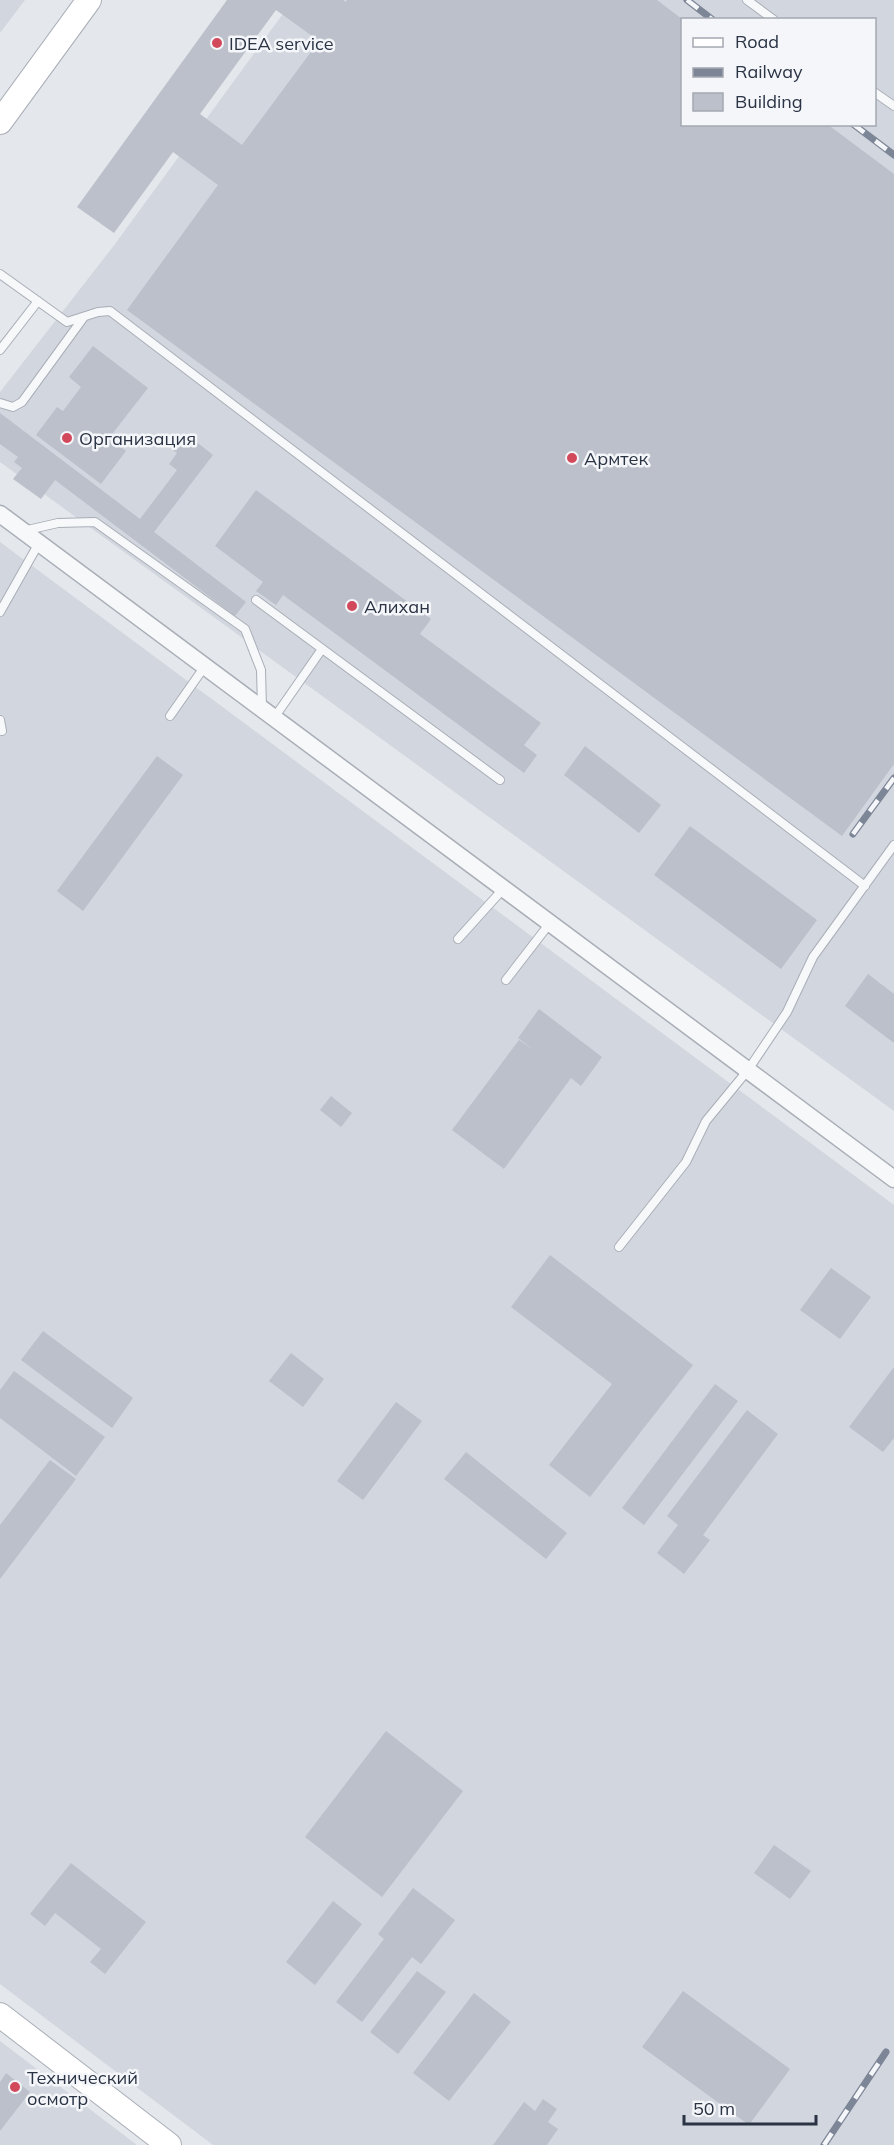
<svg xmlns="http://www.w3.org/2000/svg" width="894" height="2145" font-family="Mulish,sans-serif">
<style>
.built{fill:#d2d6de;fill-rule:evenodd}
.building{fill:#bbc0ca;fill-rule:evenodd}
.lines{fill:none;stroke-linecap:round;stroke-linejoin:round}
.lane-casing{stroke:#a9aeb7;stroke-width:10}
.street-casing{stroke:#a9aeb7;stroke-width:19}
.secondary-casing{stroke:#a9aeb7;stroke-width:26}
.lane{stroke:#f7f8fa;stroke-width:8}
.street{stroke:#f7f8fa;stroke-width:16}
.secondary{stroke:#fff;stroke-width:24}
.rail-casing{stroke:#7d8696;stroke-width:7}
.rail{stroke:#f4f6f9;stroke-width:4.5;stroke-dasharray:14;stroke-linecap:butt}
.poi-dot{fill:#d1495b;stroke:#f4f6f9;stroke-width:2}
.labels{text-anchor:middle;dominant-baseline:central;stroke-width:5;stroke-linejoin:round;paint-order:stroke}
.poi-label{font-size:18px;fill:#2b3445;stroke:#f4f6f9;text-anchor:start}
</style>
<rect width="100%" height="100%" fill="#e4e7ec"/>
<path class="built" d="M0,0h25l-25,33z
M293,0h601v1111l-894,-649v-70l115,-148zM682,20h192v104h-192z
M0,542l894,663v940h-681l-213,-161z
M0,2041l137,104h-137z"/>
<path class="building" d="M227,0h116l3,2 1,-2h310l25,19v105h145l67,50v590l-52,72 -715,-526 91,-125 -45,-33 -59,81 -37,-26zM276,10l43,31 -77,104 -42,-31z
M93,346l55,42 -39,50 17,13 -25,33 -65,-49 21,-28 6,4 18,-24 -12,-10z
M0,413l140,106 37,-49 -8,-6 8,-11 -5,-4 13,-16 28,22 -59,77 92,70 -11,14 -180,-136 -14,19 -28,-20 9,-11 -8,-6 4,-5 -18,-13z
M256,490l175,129 -11,15 121,89 -17,22 13,10 -13,18 -241,-178 -7,10 -20,-14 7,-9 -48,-36z
M585,746l76,59 -22,28 -75,-58z
M157,756l26,19 -100,136 -26,-20z
M690,826l127,94 -36,49 -127,-94z
M868,974l26,20v49l-49,-37z
M539,1009l63,48 -21,29 -10,-8 -67,91 -52,-39 67,-90 15,10 -16,-12z
M331,1096l21,17 -11,14 -21,-17z
M550,1255l143,110 -103,132 -41,-32 63,-81 -101,-77z
M831,1268l40,29 -31,42 -40,-29z
M43,1331l90,67 -21,30 -91,-68z
M291,1353l33,26 -21,28 -34,-26z
M894,1367v71l-11,14 -34,-25z
M14,1371l91,66 -29,39 -76,-58v-28z
M715,1384l23,17 -94,124 -22,-17z
M396,1402l26,19 -59,79 -26,-19z
M747,1410l31,24 -75,101 7,5 -26,34 -27,-21 21,-28 -11,-9z
M466,1452l101,81 -21,26 -102,-80z
M50,1460l26,19 -76,100v-54z
M386,1731l77,60 -81,106 -77,-60z
M774,1845l37,26 -21,28 -36,-26z
M71,1863l75,59 -41,52 -15,-12 11,-13 -46,-36 -10,13 -15,-12z
M413,1888l42,32 -34,44 -9,-7 -50,65 -26,-20 48,-63 -6,-5z
M333,1901l29,23 -47,61 -29,-23z
M417,1971l29,21 -48,62 -28,-22z
M683,1991l107,78 -41,56 -107,-78z
M474,1993l37,29 -62,79 -36,-28z
M6,2073l24,19 -30,39v-49z
M543,2099l14,10 -9,13 10,7 -11,16h-54l31,-43 11,9z"/>
<g class="lines">
<defs>
<path id="lane" d="M747,0l27,20
M874,92l20,14
M0,274l67,48 31,-10 12,-1 755,575
M0,350l38,-49
M0,403l13,4 9,-5 62,-85
M23,531l35,-8 37,-1 150,107 16,41 1,38
M256,600l244,180
M0,612l39,-69
M170,716l35,-50
M274,718l48,-69
M0,720l2,11
M458,939l46,-51
M506,980l44,-57
M619,1247l67,-85 20,-41 42,-51 39,-58 26,-55 81,-112"/>
<path id="street" d="M0,514l894,665"/>
<path id="secondary" d="M0,122l89,-122
M0,2015l169,130"/>
</defs>
<use href="#lane" class="lane-casing"/>
<use href="#street" class="street-casing"/>
<use href="#secondary" class="secondary-casing"/>
<use href="#lane" class="lane"/>
<use href="#street" class="street"/>
<use href="#secondary" class="secondary"/>
<defs>
<path id="rail" d="M687,0l26,20
M853,124l41,31
M853,834l41,-56
M824,2145l62,-93"/>
</defs>
<use href="#rail" class="rail-casing"/>
<use href="#rail" class="rail"/>
</g>
<g class="poi-dot">
<circle cx="217" cy="43" r="6"/>
<circle cx="67" cy="438" r="6"/>
<circle cx="572" cy="458" r="6"/>
<circle cx="352" cy="606" r="6"/>
<circle cx="15" cy="2087" r="6"/>
</g>
<g class="labels">
<g class="poi-label">
<text x="229" y="43">IDEA service</text>
<text x="79" y="438">Организация</text>
<text x="584" y="458">Армтек</text>
<text x="364" y="606">Алихан</text>
<text x="27" y="2077">Технический<tspan x="27" dy="21">осмотр</tspan></text>
</g>
</g>
<rect x="681" y="18" width="195" height="108" fill="#f4f6f9" stroke="#a4a8b1" stroke-width="1.5"/>
<rect x="693" y="38" width="30" height="9" fill="#ffffff" stroke="#a4a8b1" stroke-width="1.5"/>
<text x="735" y="48" font-size="18" fill="#2b3445">Road</text>
<rect x="693" y="68" width="30" height="9" fill="#7d8696" stroke="#a4a8b1" stroke-width="1.5"/>
<text x="735" y="78" font-size="18" fill="#2b3445">Railway</text>
<rect x="693" y="93" width="30" height="18" fill="#bbc0ca" stroke="#a4a8b1" stroke-width="1.5"/>
<text x="735" y="108" font-size="18" fill="#2b3445">Building</text>
<path d="M684 2115v9h132v-9" fill="none" stroke="#2b3445" stroke-width="3"/>
<text x="693" y="2115" font-size="18" fill="#2b3445" stroke="#f4f6f9" stroke-width="4.5" paint-order="stroke">50 m</text>
</svg>
